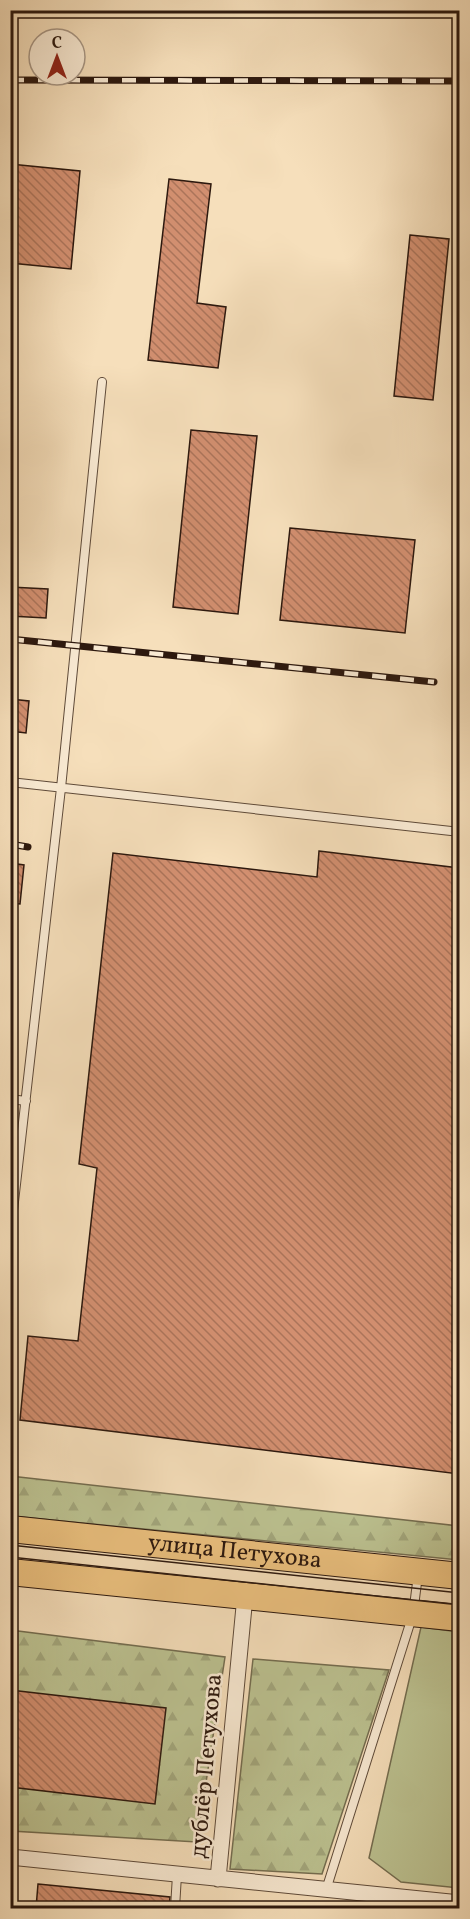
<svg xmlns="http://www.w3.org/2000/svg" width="470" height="1919" font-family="Vollkorn,serif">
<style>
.green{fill:#bcc291;stroke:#746d50;stroke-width:1.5}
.forest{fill:url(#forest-firs);stroke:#746d50;stroke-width:1.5}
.building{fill:url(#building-back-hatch);stroke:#2c180e;stroke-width:1.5}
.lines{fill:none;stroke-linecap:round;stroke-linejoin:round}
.service-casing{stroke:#5e4a39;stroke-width:10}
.minor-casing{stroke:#5e4a39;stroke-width:17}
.trunk-casing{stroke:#2c180e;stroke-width:28}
.service{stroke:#f9ead3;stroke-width:8}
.minor{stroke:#f9ead3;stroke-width:15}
.trunk{stroke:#ebc07e;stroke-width:26}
.tram{stroke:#2c180e;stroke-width:1.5}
.rail-casing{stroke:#2c180e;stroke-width:7}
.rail{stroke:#f9ead3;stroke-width:4.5;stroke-dasharray:14;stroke-linecap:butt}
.labels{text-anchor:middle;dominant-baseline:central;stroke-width:5;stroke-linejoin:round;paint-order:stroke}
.street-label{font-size:24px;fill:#2c180e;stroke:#f9ead3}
</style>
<defs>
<pattern id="forest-firs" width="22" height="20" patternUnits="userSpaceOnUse" patternTransform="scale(1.5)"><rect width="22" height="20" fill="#bcc291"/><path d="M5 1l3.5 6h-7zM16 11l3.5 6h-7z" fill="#a2a67c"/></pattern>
<pattern id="building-back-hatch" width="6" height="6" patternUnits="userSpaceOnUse" patternTransform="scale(1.5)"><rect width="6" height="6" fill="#d28f70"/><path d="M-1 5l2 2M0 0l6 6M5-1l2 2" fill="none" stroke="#ab745a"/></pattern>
</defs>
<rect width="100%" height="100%" fill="#f6dfbb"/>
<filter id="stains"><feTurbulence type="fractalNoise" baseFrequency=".00333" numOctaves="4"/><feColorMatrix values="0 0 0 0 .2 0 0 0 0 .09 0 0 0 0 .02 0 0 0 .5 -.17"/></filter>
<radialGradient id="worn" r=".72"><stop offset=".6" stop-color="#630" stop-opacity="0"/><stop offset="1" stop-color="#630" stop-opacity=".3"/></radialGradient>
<path class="green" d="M421,1627l38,5v256l-58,-6 -32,-24z"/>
<path class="forest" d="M10,1476l449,50v34l-448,-44z
M10,1630l215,27 -28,185 -186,-11z
M253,1659l136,11 -67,204 -92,-5z"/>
<path class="building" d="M10,164l70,7 -9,98 -61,-6z
M169,179l42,5 -14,119 29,4 -8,61 -70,-8z
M410,235l39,4 -16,161 -39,-4z
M191,430l66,6 -19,178 -65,-7z
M290,528l125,12 -10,93 -125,-13z
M10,587l38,2 -2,29 -36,-2z
M10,699l19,2 -3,32 -16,-2z
M319,851l140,17v606l-439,-54 8,-84 50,5 19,-173 -18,-4 34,-311 204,24z
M10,863l14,2 -4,39 -10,-1z
M10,1690l156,18 -11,96 -145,-17z
M38,1884l132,13 -1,11h-133z"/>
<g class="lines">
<defs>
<path id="service" d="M10,782l450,50
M10,1099l16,2
M10,1237l51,-449 41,-406
M326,1890l87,-276 5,-39
M175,1908l2,-33"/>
<path id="minor" d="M10,1857l450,46
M218,1879l27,-283"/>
<g id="trunk">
<path id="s1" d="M10,1529l450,47"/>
<path d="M10,1572l450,46"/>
</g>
</defs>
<use href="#service" class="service-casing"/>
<use href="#minor" class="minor-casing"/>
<use href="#trunk" class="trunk-casing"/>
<use href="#service" class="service"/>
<use href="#minor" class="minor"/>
<use href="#trunk" class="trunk"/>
<path class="tram" d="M10,1545l450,48
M10,1557l450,48"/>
<defs>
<path id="rail" d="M10,80l450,1
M10,639l424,43
M10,844l18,3"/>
</defs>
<use href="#rail" class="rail-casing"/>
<use href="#rail" class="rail"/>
</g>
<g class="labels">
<g class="street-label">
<text stroke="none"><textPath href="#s1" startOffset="226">улица Петухова</textPath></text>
<text transform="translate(207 1766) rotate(-85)">дублёр Петухова</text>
</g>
</g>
<rect width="470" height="1919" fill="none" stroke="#f6dfbb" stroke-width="36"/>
<rect x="12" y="12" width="446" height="1895" fill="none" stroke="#2c180e" stroke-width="3"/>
<rect x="18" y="18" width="434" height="1883" fill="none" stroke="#2c180e" stroke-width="1.5"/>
<g transform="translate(57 57)"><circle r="28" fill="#f9ead3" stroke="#a79684" stroke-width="1.5"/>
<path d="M0-4.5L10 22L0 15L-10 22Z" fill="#8f2418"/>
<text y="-9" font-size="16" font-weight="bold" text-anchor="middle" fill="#2c180e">С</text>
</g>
<rect width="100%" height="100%" filter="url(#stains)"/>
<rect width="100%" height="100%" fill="url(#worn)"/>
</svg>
